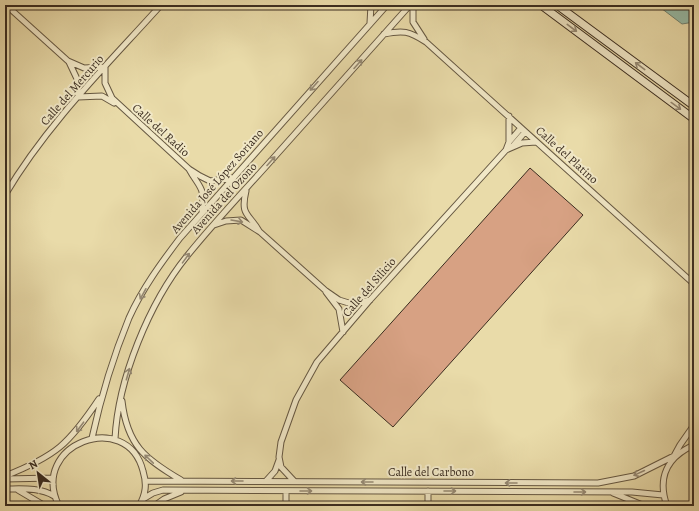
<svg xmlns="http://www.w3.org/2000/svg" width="699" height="511" font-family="Alegreya,serif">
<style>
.water{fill:#97bba6;stroke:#728270}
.building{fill:#d7a183;stroke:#3b2d20}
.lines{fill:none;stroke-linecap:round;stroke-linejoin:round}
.street-casing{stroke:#665842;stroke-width:7}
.secondary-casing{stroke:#3b2d20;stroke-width:9}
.street{stroke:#f1e8c7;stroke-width:5}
.secondary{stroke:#f1e8c7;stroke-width:7}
.oneway{stroke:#968a74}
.labels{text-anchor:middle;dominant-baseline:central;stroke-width:4;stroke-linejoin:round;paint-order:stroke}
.street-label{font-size:12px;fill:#3b2d20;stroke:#f1e8c7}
</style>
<rect width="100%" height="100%" fill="#e9dba9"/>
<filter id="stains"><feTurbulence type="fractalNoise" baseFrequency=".005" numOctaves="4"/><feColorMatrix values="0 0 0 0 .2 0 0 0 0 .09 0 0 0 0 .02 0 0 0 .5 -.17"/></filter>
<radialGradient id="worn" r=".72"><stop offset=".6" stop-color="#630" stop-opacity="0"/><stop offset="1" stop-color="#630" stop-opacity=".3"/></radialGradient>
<path class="water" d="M657,5h37v17l-12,2z"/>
<path class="building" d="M530,168l53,47 -190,212 -53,-47z"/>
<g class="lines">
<defs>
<path id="street" d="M6,5l62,56 16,7 21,-1v16l7,15 77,71 11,7 10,5 22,-3
M413,5v17l11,17
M370,23l1,-18
M384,34c19,-4 25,-3 42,8l268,242
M69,62l9,19v16l24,-1 12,7
M509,116v26
M512,147l13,-15
M506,150l16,-7 14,-1
M189,169c11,20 16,17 13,42
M246,191c-6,25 3,22 13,40
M5,195c42,-71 101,-129 156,-190
M214,225l12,-4 15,-1 19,12 66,59 13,9 13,4 18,-4
M326,292l13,17 4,23
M122,401c5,44 23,58 59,79
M92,438c9,-41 21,-81 37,-120 13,-29 32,-55 51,-80l207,-233
M115,439c3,-60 34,-136 72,-183 28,-35 60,-68 90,-102 44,-50 89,-99 133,-149
M5,476c51,-20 64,-32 94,-77
M5,479l48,-1
M146,481l452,2 36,-7 40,-20 6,-11 14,-20
M266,481l9,-10 4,-11
M294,481l-13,-14 -2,-10 2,-15 15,-42 21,-38 53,-62 136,-150 3,-8 12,-14
M5,489c16,0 35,-2 49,7
M18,490l27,16
M613,493l32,13
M143,499l10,-6 10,-3 469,2 31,3
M59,506c-31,-62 68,-98 84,-35 4,13 3,23 -4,35
M154,506l10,-7 17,-7
M286,506v-15
M428,506v-15
M667,506c-10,-28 0,-49 27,-61"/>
<path id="secondary" d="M541,5l153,114
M557,5l137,101"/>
</defs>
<use href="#street" class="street-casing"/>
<use href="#secondary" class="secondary-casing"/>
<use href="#street" class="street"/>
<use href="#secondary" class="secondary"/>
</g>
<defs><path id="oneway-shaft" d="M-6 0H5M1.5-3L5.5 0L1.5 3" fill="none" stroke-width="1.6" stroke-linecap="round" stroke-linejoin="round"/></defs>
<g class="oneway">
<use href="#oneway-shaft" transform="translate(572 28) rotate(37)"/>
<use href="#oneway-shaft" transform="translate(358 64) rotate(-48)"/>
<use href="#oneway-shaft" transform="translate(640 66) rotate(-143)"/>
<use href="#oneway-shaft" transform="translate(314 86) rotate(132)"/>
<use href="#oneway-shaft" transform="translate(676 106) rotate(36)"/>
<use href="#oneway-shaft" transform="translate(271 161) rotate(-48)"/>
<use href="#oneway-shaft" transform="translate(237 221) rotate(10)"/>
<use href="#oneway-shaft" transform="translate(186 258) rotate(-54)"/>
<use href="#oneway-shaft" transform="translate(143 294) rotate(119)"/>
<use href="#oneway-shaft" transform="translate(128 374) rotate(-74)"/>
<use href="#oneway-shaft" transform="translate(80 427) rotate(127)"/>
<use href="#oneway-shaft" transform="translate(149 459) rotate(-136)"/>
<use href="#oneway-shaft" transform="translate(639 473) rotate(155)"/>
<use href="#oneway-shaft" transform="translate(237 481) rotate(-180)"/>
<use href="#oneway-shaft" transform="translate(367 482) rotate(-180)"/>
<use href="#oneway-shaft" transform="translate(511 483) rotate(-180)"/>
<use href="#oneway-shaft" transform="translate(306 491)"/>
<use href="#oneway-shaft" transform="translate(450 491)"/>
<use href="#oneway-shaft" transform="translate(580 492)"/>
</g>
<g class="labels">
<g class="street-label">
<text transform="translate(72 90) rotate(-49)">Calle del Mercurio</text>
<text transform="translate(161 130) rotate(42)">Calle del Radio</text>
<text transform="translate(567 155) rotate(42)">Calle del Platino</text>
<text transform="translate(217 181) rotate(-49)">Avenida José López Soriano</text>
<text transform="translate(224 198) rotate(-48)">Avenida del Ozono</text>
<text transform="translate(369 287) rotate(-49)">Calle del Silicio</text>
<text x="431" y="472">Calle del Carbono</text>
</g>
</g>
<rect width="699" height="511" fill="none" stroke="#e9dba9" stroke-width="20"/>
<rect x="6" y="6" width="687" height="499" fill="none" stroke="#3b2d20" stroke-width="2"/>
<rect x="10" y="10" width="679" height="491" fill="none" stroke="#3b2d20"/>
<g transform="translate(38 473) rotate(330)" stroke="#f1e8c7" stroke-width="3" paint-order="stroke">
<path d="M0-3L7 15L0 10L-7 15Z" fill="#3b2d20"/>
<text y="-6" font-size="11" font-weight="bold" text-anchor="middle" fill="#3b2d20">N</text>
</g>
<rect width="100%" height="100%" filter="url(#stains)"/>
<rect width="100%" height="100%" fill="url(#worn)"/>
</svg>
